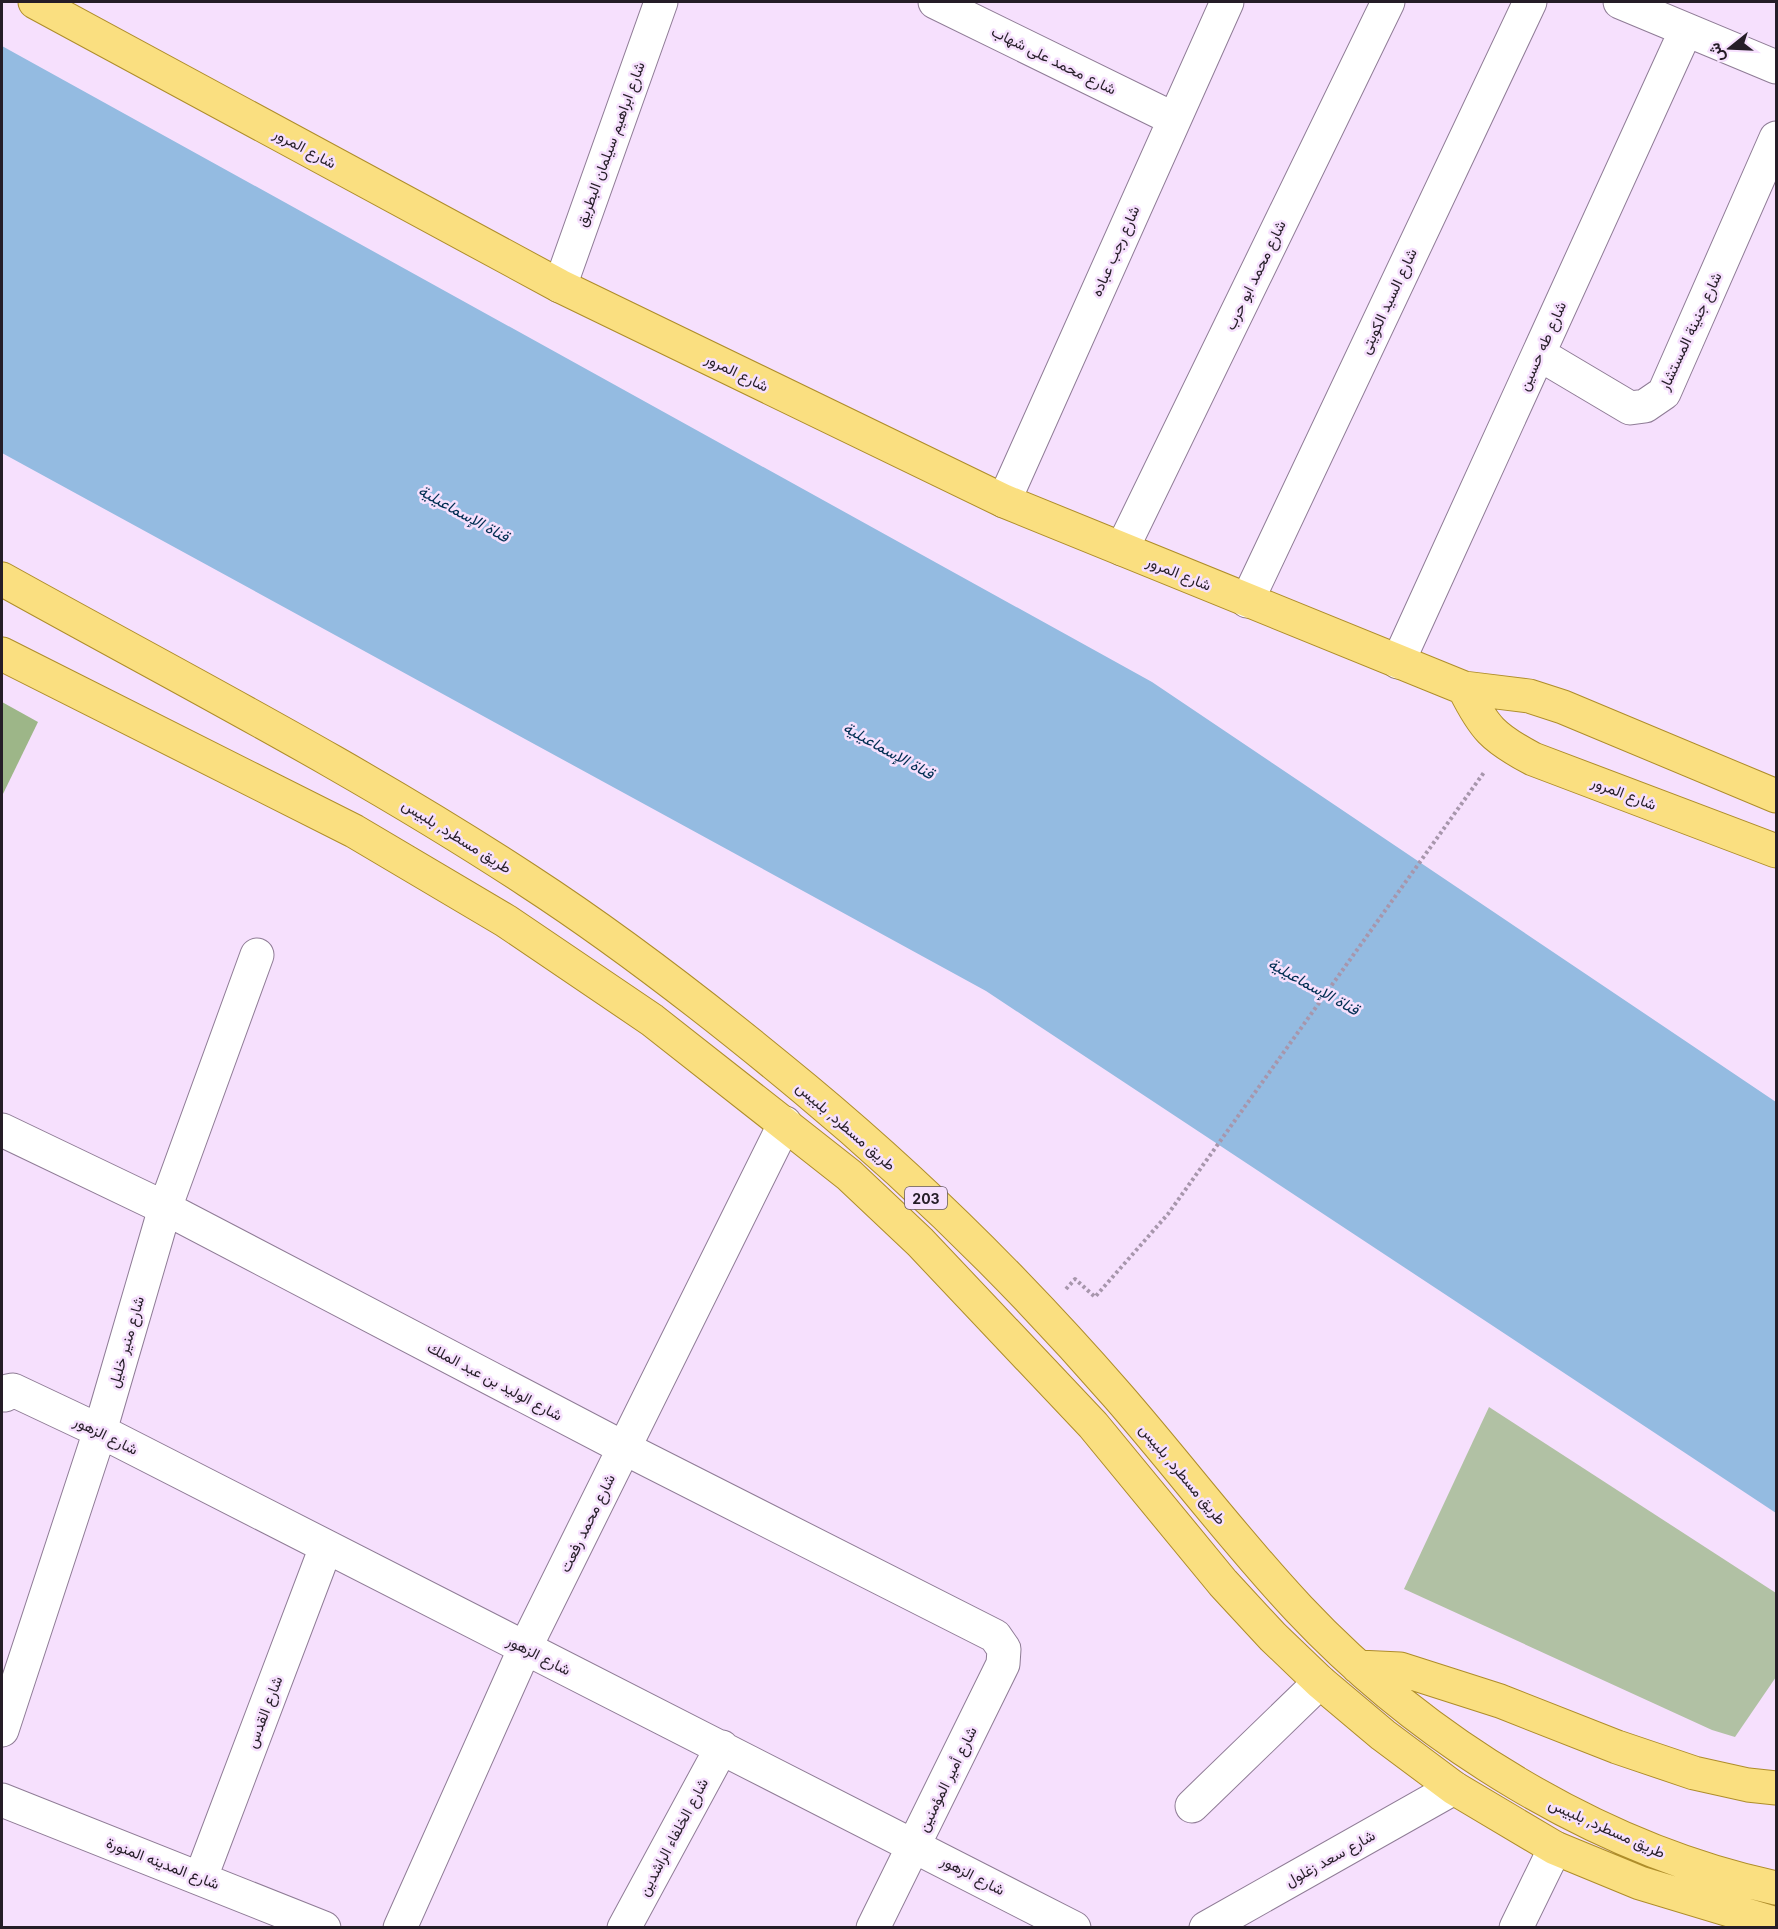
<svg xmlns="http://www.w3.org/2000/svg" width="1778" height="1929" font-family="Inter,Vazirmatn,sans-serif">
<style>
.green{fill:#b1c1a4}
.forest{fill:#9db688}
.water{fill:#94bbe1}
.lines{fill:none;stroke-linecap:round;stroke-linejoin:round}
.minor-casing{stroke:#8f7c96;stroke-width:35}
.major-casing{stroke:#ae8d2a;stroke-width:35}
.path{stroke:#a796ac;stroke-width:4;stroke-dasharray:3 3;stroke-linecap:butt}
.minor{stroke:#fff;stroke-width:33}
.major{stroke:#fadf80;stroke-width:33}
.labels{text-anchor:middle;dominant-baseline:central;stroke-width:5;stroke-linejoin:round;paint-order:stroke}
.shield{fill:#f6e0fd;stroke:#645867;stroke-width:1.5}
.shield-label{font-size:14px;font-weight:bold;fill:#251d27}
.street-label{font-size:15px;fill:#251d27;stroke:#f6e0fd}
.water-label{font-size:16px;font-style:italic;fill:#012e52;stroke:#f6e0fd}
</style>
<rect width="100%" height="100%" fill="#f6e0fd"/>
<path class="green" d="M1489,1407l287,186v84l-41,60 -23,-7 -308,-141z"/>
<path class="forest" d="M2,702l36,20 -36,74z"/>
<path class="water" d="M2,46l1150,636 624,420v411l-790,-522 -984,-538z"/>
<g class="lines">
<defs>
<path id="minor" d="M935,2l239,117
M1620,2l156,65
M560,286l101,-284
M1539,354l91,54 15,-2 19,-13 112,-255
M1004,501l223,-499
M1122,549l266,-547
M1247,601l283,-599
M1398,662l288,-632
M2,1130l163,78 459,240 371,188 9,13 -1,15 -130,264
M5,1395l3,-4 5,-1 87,41 974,497
M2,1730l98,-299 65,-223 92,-253
M2,1800l322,128
M1192,1806l128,-124
M201,1877l125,-330
M400,1928l125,-280 260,-525
M624,1928l98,-181
M1206,1928l248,-140
M1516,1928l39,-80"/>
<path id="major" d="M35,2l525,284 444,215 460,187 65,8 34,11 213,89
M2,579c176,98 356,190 525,301 97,63 189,135 278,209 112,93 217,197 312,306 62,71 118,146 182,214 124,132 300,241 477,279
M2,654l352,177 152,90 146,99 197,155 71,67 173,183 130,158 50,54 47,45 63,53 71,53 101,60 85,35 136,41
M1464,688c20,40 29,50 69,71l243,92
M1358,1667l42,2 100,32 117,46 77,26 54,12 28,3"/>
</defs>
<use href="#minor" class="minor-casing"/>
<use href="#major" class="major-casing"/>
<path class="path" d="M1066,1289l9,-10 20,18 73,-83 317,-443"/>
<use href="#minor" class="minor"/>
<use href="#major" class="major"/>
</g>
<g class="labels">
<rect class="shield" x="905" y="1187" width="42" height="22" rx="4.5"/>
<g class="shield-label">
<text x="926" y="1198">203</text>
</g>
<g class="street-label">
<text transform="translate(1054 60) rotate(26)">شارع محمد على شهاب</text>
<text transform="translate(610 144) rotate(-70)">شارع ابراهيم سيلمان البطريق</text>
<text transform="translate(305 148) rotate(28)">شارع المرور</text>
<text transform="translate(1115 251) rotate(-66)">شارع رجب عباده</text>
<text transform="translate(1255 275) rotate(-64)">شارع محمد ابو حرب</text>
<text transform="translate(1388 301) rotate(-65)">شارع السيد الكويتى</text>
<text transform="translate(1690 331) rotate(-65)">شارع جنينة المستشار</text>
<text transform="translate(1542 346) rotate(-66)">شارع طه حسين</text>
<text transform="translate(737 372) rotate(26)">شارع المرور</text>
<text transform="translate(1179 573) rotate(22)">شارع المرور</text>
<text transform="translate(1624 793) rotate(21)">شارع المرور</text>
<text transform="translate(457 836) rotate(32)">طريق مسطرد, بلبيس</text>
<text transform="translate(846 1126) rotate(41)">طريق مسطرد, بلبيس</text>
<text transform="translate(126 1342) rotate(-74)">شارع منير خليل</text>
<text transform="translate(495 1381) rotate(28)">شارع الوليد بن عبد الملك</text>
<text transform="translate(106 1435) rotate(26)">شارع الزهور</text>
<text transform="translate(1183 1474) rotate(50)">طريق مسطرد, بلبيس</text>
<text transform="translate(587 1523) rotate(-64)">شارع محمد رفعت</text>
<text transform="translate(539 1655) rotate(27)">شارع الزهور</text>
<text transform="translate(264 1712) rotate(-69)">شارع القدس</text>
<text transform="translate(947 1779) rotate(-64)">شارع أمير المؤمنين</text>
<text transform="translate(1607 1828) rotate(24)">طريق مسطرد, بلبيس</text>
<text transform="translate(673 1837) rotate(-62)">شارع الخلفاء الراشدين</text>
<text transform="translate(1330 1858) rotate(-29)">شارع سعد زغلول</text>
<text transform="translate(163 1863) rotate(21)">شارع المدينه المنورة</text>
<text transform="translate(973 1875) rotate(27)">شارع الزهور</text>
</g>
<g class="water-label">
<text transform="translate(464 513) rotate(29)">قناة الإسماعيلية</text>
<text transform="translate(889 750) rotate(29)">قناة الإسماعيلية</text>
<text transform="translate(1314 986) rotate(29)">قناة الإسماعيلية</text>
</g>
</g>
<rect width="1778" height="1929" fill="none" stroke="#251d27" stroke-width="6"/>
<g transform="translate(1730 48) rotate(252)" stroke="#f6e0fd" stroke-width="4.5" paint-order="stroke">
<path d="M0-4.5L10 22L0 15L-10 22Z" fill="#251d27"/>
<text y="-9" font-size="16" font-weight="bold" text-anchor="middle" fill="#251d27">ش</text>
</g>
</svg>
